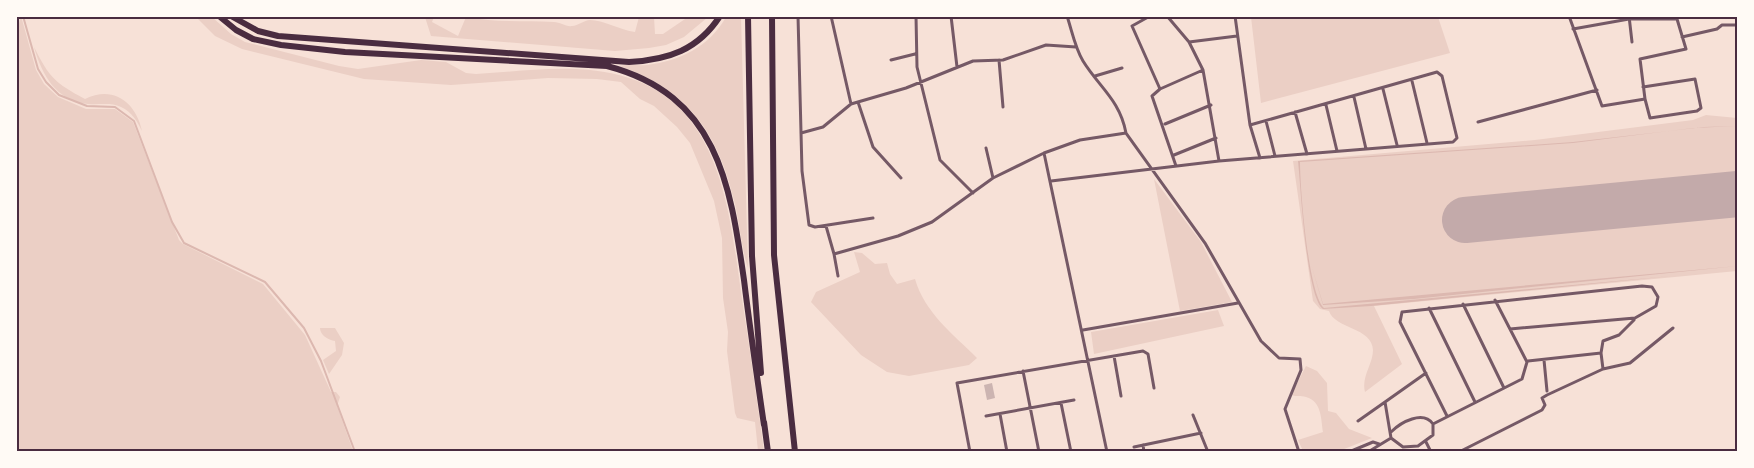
<svg xmlns="http://www.w3.org/2000/svg" width="1754" height="468" font-family="Manrope,sans-serif">
<style>
.green{fill:#ebcfc5}
.water{fill:#dcb8b0}
.lines{fill:none;stroke-linecap:round;stroke-linejoin:round}
.stream{stroke:#dcb8b0;stroke-width:2}
.runway{stroke:#c3aaaa;stroke-width:46}
.building{fill:#ccb4b1}
.minor{stroke:#755966;stroke-width:3}
.motorway{stroke:#4a2c40;stroke-width:6}
.neatline{fill:none;stroke:#4a2c40;stroke-width:2}
</style>
<rect width="100%" height="100%" fill="#f7e1d7"/>
<path class="green" d="M21,16l15,54 8,14 14,13 28,12h29l18,13 46,118 4,4 80,40 42,51 26,57h5l4,5 -3,9 16,45h-336l-1,-417z
M196,17h16l19,17 14,8 94,24 19,3 63,-9 25,2 20,11 10,1c51,-3 104,-12 153,4 94,30 101,139 113,221 8,51 15,102 22,152h-6l-3,-29 -18,-4 -2,-5 -8,-62 1,-19 -5,-34 -1,-60 -8,-37 -24,-58 -13,-16 -23,-21 -14,-7 -19,-17 -24,-3 -49,-1 -97,7 -87,-6 -122,-30 -27,-13z
M425,17h9l-2,5 26,14 8,-19c30,6 58,3 88,5 6,0 12,5 18,4 6,0 12,-6 18,-6 13,0 30,10 45,12l4,-15h15l1,17h8l25,-17h20l-24,20 -18,8 -17,3 -34,3 -184,-15z
M726,17h15l7,251c-7,-21 -8,-43 -13,-64 -16,-70 -47,-115 -116,-138 8,-2 19,0 28,-1 33,-4 63,-19 79,-48z
M1251,17h187l12,36 -189,50z
M34,47c15,30 21,36 51,52 28,-14 51,3 57,32 -5,-10 -10,-19 -21,-24 -10,-5 -22,-2 -33,-3 -32,-3 -46,-29 -54,-57z
M1706,115l31,3v61l-272,26 2,30 270,-25v61l-363,35 28,58 -37,28c-4,-15 8,-28 8,-42 -1,-23 -38,-21 -44,-39l-9,-2 -7,-8 -20,-140 242,-21 158,-20z
M1154,179l47,63 31,60 -52,9z
M854,252l8,1 13,11 12,-1 3,11 7,10 18,-5c10,34 37,54 62,79l-8,7 -60,11 -22,-4 -26,-17 -50,-53 5,-10 44,-20z
M1218,310l6,16 -130,28 -3,-22z
M320,328h15l9,15 -2,12 -13,19 -6,-14 13,-9 -1,-10c-7,-1 -15,-6 -15,-13z
M1306,366l11,5 10,12 1,28 8,2 13,16 23,9 -33,13h-36l-5,-11 25,-8c-2,-12 -1,-31 -17,-35 -6,-2 -9,0 -15,-2z"/>
<path class="water" d="M1737,126l-44,2 -120,15 -273,19c0,25 8,132 24,146l347,-32 -300,30 -48,3c-17,-13 -22,-121 -25,-148l275,-19 131,-15z
M1311,264l12,40 415,-38 -324,33 -91,6z"/>
<g class="lines">
<path class="stream" d="M23,16l15,53 8,13 13,13 28,11 28,1 19,14 38,101 12,21 81,39 39,46 17,33 34,91"/>
<path class="runway" d="M1465,220l273,-26"/>
</g>
<path class="building" d="M992,383l3,15 -8,2 -3,-15z"/>
<g class="lines">
<path class="minor" d="M798,16l4,155 7,54 6,2 58,-9
M831,16l20,88
M916,16l1,51 23,93 33,33
M951,16l6,51
M1067,16c5,15 8,32 16,45 16,26 37,39 43,72l79,110 56,98 18,17 21,1 1,11 -16,39 14,43
M1150,16l-18,10 28,63
M1167,16l22,26 14,28 16,91
M1235,16l15,109 10,33
M1569,16l33,90 43,-7 5,19 47,-7 4,-3 -6,-29 -52,8
M1629,16l3,26
M1573,29l56,-10h48l9,30 -46,10 5,40
M1682,37l35,-8 5,-4h16
M1189,42l48,-6
M891,60l24,-6
M999,60l4,47
M1095,76l27,-8
M1412,81l15,62
M1383,89l14,56
M1354,97l12,52
M858,102l15,45 28,31
M1326,105l11,46
M1295,112l12,42
M1266,121l9,35
M1478,122l119,-32
M1165,124l46,-19
M801,133l22,-6 28,-23 55,-16 67,-27 30,-1 43,-15 30,2
M986,148l7,30
M1174,155l42,-17
M1176,166l-24,-70 8,-7 43,-19
M1051,181l168,-20 234,-19 4,-4 -15,-62 -5,-4 -187,53
M826,226l8,28
M838,276l-4,-22 64,-18 34,-14 61,-44 51,-25
M1463,304l41,84
M1429,308l46,94
M1083,330l155,-27
M1114,356l7,40
M1544,360l3,31
M1528,361l73,-8
M1603,369l-2,-16 2,-12 16,-6 15,-15
M1023,371l16,81
M1061,403l10,49
M1000,414l7,38
M1193,415l15,37
M986,416l88,-16
M1447,416l-47,-94 2,-10 240,-26 10,1 6,10 -2,9 -21,12 -125,11
M1358,421l27,-19
M1391,432c10,-10 32,-22 42,-8
M1391,438l12,9 15,-1 15,-11v-11l89,-45 5,-17 -32,-62
M1391,438l-6,-36 41,-29
M1426,442l5,10
M1143,445l1,7
M1134,447l67,-14
M970,452l-13,-69 186,-32 5,3 6,34
M1107,452l-63,-299 36,-13 46,-7
M1349,452l24,-10 6,2
M1368,452l23,-14
M1459,452l83,-42 3,-5 -3,-7 5,-3 56,-26 27,-6 43,-35"/>
<path class="motorway" d="M219,16l17,14 17,9 28,6 64,7 262,14c110,29 123,116 137,214 6,49 13,97 20,145
M231,16l27,15 20,5 351,26c39,-2 69,-12 91,-46
M748,16l4,240 9,117
M772,16l2,239 21,197
M764,422l4,30"/>
</g>
<rect width="1754" height="468" fill="none" stroke="#fffaf5" stroke-width="36"/>
<rect x="18" y="18" width="1718" height="432" class="neatline"/>
</svg>
